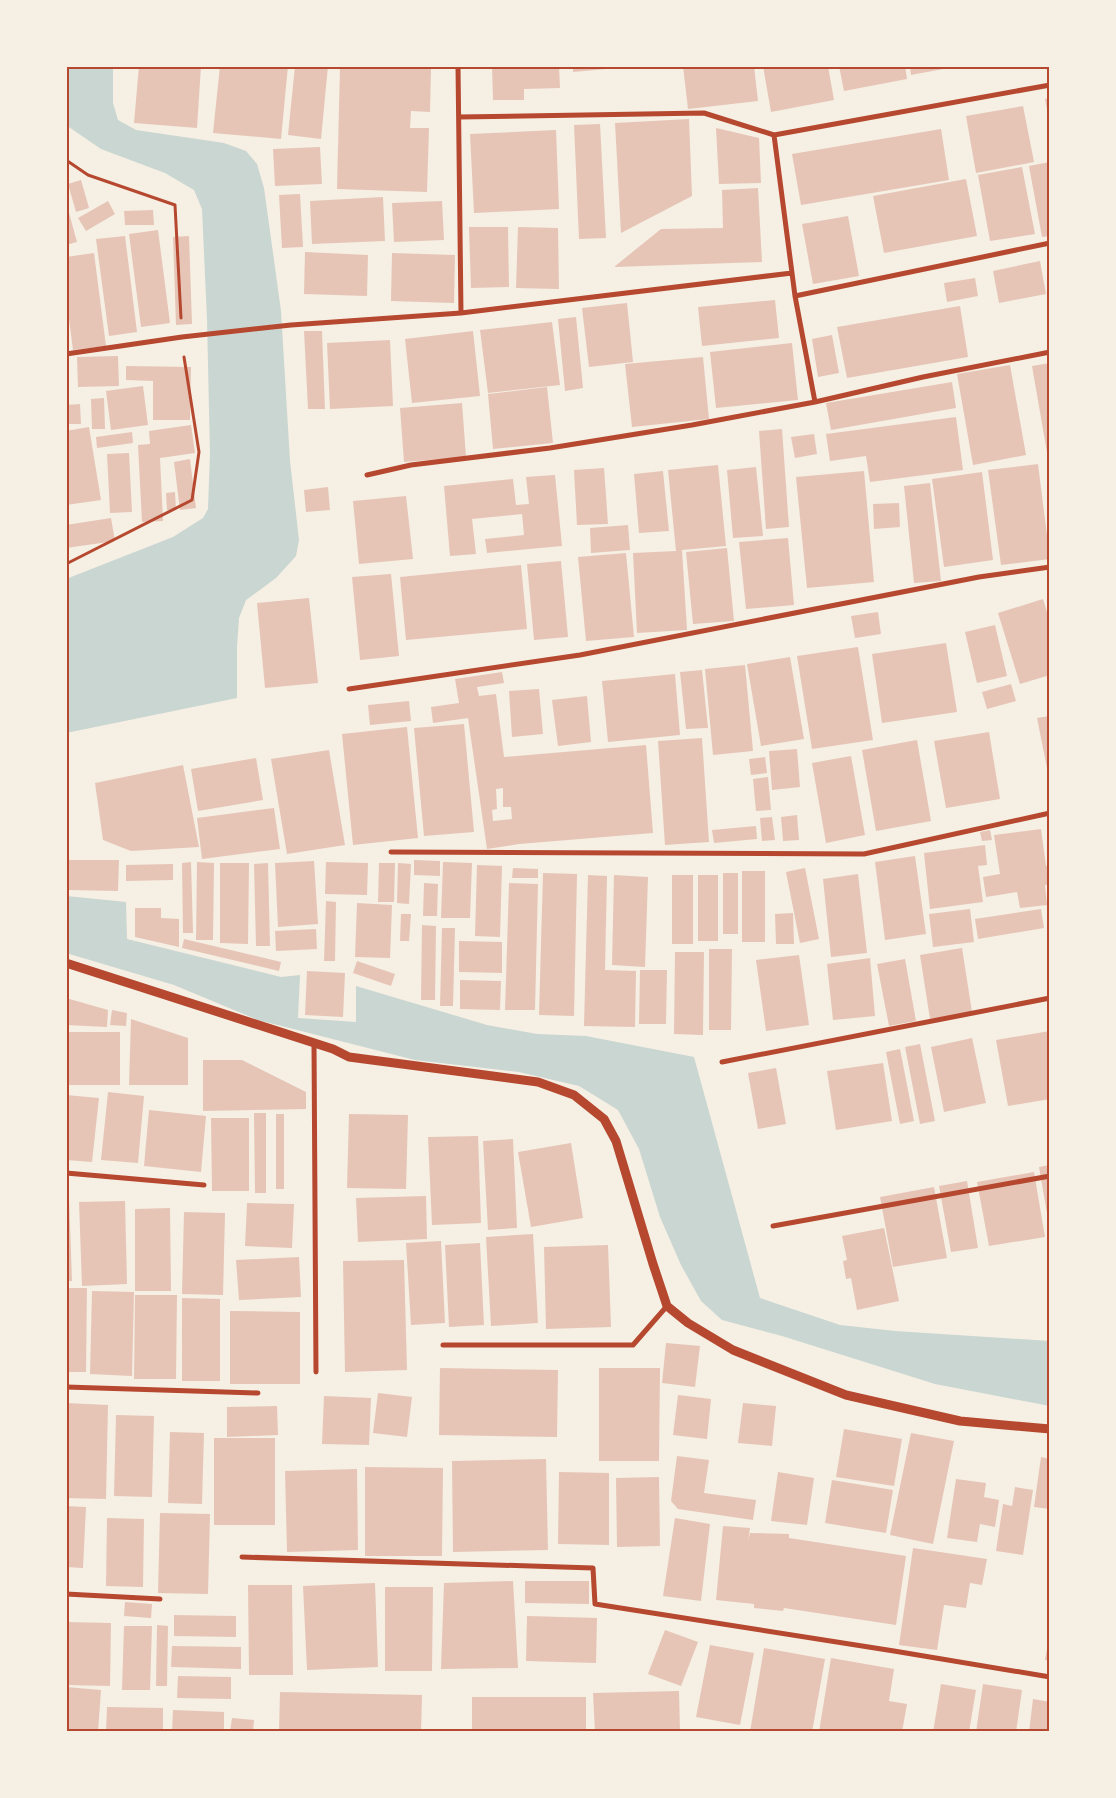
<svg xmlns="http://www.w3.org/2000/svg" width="1116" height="1798" font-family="'Open Sans',sans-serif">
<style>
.water{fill:#c9d6d2}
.building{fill:#e6c5b7;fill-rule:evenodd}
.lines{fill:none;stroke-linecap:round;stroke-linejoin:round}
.path{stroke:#b5482f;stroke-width:3}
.minor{stroke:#b5482f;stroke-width:5}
.tertiary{stroke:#b5482f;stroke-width:9}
.neatline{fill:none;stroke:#b5482f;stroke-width:2}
</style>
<rect width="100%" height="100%" fill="#f6efe4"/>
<path class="water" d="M66,66h47v37l5,17 18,10 88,13 22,8 11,13 7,24 17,123 9,150 9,79 -3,16 -20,22 -30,22 -7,18 -2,29v51l-171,35v-154l107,-42 30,-19 5,-9 2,-55 -3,-135 -5,-110 -8,-19 -29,-17 -64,-24 -35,-24z
M66,896l60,6 1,37 154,38 19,-2 -2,43 58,4v-36l131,39 50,9 49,2 108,21 66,241 80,27 55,6 155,10v65l-115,-22 -153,-48 -60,-16 -21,-19 -20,-36 -21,-48 -21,-68 -21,-39 -39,-24 -60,-14 -104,-12 -157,-40 -84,-35 -108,-32z"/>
<path class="building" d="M139,66h62l-4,62 -63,-5z
M220,66h68l-7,73 -68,-6z
M295,66h33l-7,73 -33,-4z
M492,66h67l1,22 -36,1v11h-31z
M573,66h44v2l-44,4z
M683,66h71l4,35 -70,8z
M763,66h65l6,34 -63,12z
M839,66h66l2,13 -63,12z
M910,66h44v1l-43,8z
M340,67l91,2 -1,43 -19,-1 -1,17h19l-2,64 -90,-3z
M1050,98v22h-1l-4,-21z
M1023,106l11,56 -58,11 -10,-57z
M689,119l3,77 -71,37 -6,-110z
M600,124l6,114 -27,1 -5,-114z
M716,128l43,10 2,45 -42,1z
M941,129l8,51 -148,25 -9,-51z
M556,130l3,79 -85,4 -4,-79z
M320,147l2,37 -47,2 -2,-37z
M1050,162v74l-8,1 -13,-71z
M1022,167l13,67 -45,7 -12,-66z
M966,179l11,57 -93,17 -11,-57z
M81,180l8,28 -13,4 -8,-28z
M758,188l4,74 -148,5 47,-38 62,-1 -1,-38z
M300,194l3,53 -21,1 -3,-53z
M383,197l2,44 -73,3 -2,-43z
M108,201l7,13 -29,17 -8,-13z
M442,201l2,39 -50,2 -2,-39z
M66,202l11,40 -11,3z
M153,210l1,15h-29l-1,-14z
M848,216l11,60 -46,8 -11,-60z
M469,227h39l1,60 -38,1z
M518,227l40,1 1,61 -43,-1z
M158,230l12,93 -29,4 -12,-93z
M125,236l12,96 -28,4 -13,-97z
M189,236l3,88 -16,1 -3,-88z
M305,252l63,3 -1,41 -63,-2z
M94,253l12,93 -33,4 -7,-55v-38z
M392,253l63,2 -1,48 -63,-2z
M1040,261l6,33 -47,9 -6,-32z
M975,278l3,18 -31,6 -3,-19z
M775,300l4,38 -77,8 -4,-39z
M627,303l6,59 -44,5 -7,-59z
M960,306l8,51 -121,21 -10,-51z
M576,317l7,71 -18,3 -7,-72z
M552,322l8,63 -72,8 -8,-63z
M304,331h18l3,78h-17z
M473,331l7,65 -68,7 -7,-64z
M832,335l7,38 -21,4 -6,-38z
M390,340l3,66 -63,3 -3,-66z
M792,343l6,57 -82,8 -6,-56z
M118,356l1,30 -41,1 -1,-30z
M703,357l6,62 -77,8 -7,-63z
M1050,363v101h-1l-17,-98z
M1010,365l16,90 -53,10 -16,-91z
M126,366l65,1 -1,53h-37v-39l-27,-1z
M952,382l4,26 -125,22 -5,-27z
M143,386l5,39 -37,5 -5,-39z
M547,387l6,56 -60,6 -5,-55z
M104,398l1,31h-13l-1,-30z
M462,403l4,54 -62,5 -4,-54z
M80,404l1,20h-14l-1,-19z
M956,417l7,53 -93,12 -4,-26 -36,5 -4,-27z
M191,425l4,28 -35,5 3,63 -21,1 -4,-77 12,-1 -1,-13z
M89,427l12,73 -35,5v-74z
M782,429l7,98 -23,2 -7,-98z
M132,432l1,11 -36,5 -1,-11z
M814,434l3,20 -22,4 -4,-21z
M129,453l3,59 -22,1 -3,-59z
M190,459l6,49 -16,2 -6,-48z
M1038,464l12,95 -49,6 -13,-95z
M718,465l8,81 -44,4 5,80 -50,3 -4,-80 43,-2 -8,-81z
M756,467l7,69 -30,2 -6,-68z
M604,468l4,56 -31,1 -3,-55z
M663,471l6,60 -30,2 -5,-59z
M864,471l10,111 -67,6 -11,-111z
M982,472l11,88 -49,7 -12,-88z
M555,475l7,71 -75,7 -2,-14 39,-4 -2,-21 -50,5 4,35 -26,2 -6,-70 69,-7 3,26 13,-1 -3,-27z
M930,483l11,98 -27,2 -10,-97z
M328,487l2,23 -24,2 -2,-22z
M175,492l1,18h-9l-1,-17z
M406,496l7,63 -54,5 -6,-63z
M899,503l1,24 -26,2 -1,-25z
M111,518l4,23 -49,7v-23z
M628,525l2,25 -39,3 -1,-25z
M788,538l6,67 -48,4 -7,-67z
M727,548l7,73 -41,3 -7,-72z
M626,553l8,84 -48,4 -8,-84z
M561,561l7,76 -34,3 -7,-76z
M521,565l6,64 -121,11 -6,-63z
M391,574l8,82 -39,4 -8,-83z
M309,598l9,85 -53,5 -8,-85z
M1043,599l7,23v53l-30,9 -22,-71z
M878,612l3,22 -26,4 -4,-22z
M995,625l12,51 -30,7 -12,-51z
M946,643l11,69 -75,11 -10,-69z
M858,647l15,93 -61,9 -15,-93z
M790,657l14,82 -43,7 -14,-82z
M745,665l8,86 -40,4 -8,-86z
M702,670l6,58 -22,1 -6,-57z
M502,672l2,11 -27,4 2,9 17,-2 8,63 142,-12 7,88 -134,11 -32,5 -19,-131 -35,5 -2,-16 28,-4 -4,-24zM503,788v19h8l1,12 -19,2 -1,-11 5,-1 -1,-20z
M675,674l5,61 -72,7 -6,-61z
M1011,684l5,17 -29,8 -5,-17z
M539,689l4,45 -31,3 -3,-46z
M587,696l4,46 -33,4 -6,-46z
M409,701l2,20 -41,4 -2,-20z
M1050,716v62h-1l-12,-60z
M464,724l10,108 -50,4 -10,-108z
M407,727l11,111 -65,7 -11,-111z
M989,732l11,67 -54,9 -12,-67z
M702,738l7,104 -44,3 -7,-104z
M917,740l14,81 -55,10 -14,-81z
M797,749l3,38 -28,3 -3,-39z
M329,750l16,95 -58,9 -16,-95z
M851,756l14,79 -39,8 -14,-80z
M765,757l2,16 -16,2 -2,-16z
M256,758l7,42 -65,11 -7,-42z
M183,765l16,82 -68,4 -28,-11 -8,-57z
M768,777l3,33 -15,1 -3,-32z
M274,808l6,41 -78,10 -5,-41z
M797,815l2,25 -16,1 -2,-24z
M772,817l3,23 -13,1 -2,-23z
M756,826l1,13 -43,4 -2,-13z
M1041,829l5,37 4,-1v19l-5,1 2,20 -27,3 -3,-16 -31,5 -3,-20 17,-3 -6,-39z
M990,830l2,10 -10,1 -2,-9z
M985,845l2,20 -9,1 5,36 -53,7 -6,-56z
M915,856l11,78 -41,6 -10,-78z
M69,860h50l-1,31 -49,-1z
M414,860l26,1v15l-26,-1z
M314,861l4,63 -40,3 -3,-64z
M191,862l2,71h-10l-1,-70z
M197,862l17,1 -1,77h-17z
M326,862l42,1 -1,32 -42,-1z
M443,862l29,1 -2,55h-29z
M220,863h29l-1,81 -28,-1z
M268,863l2,83h-14l-2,-82z
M379,863h16l-1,39h-16z
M398,863l13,1 -2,40 -12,-1z
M173,864v16l-47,1v-16z
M477,865l25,1 -2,71 -25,-1z
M513,868l25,1v9h-26z
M805,868l14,71 -19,4 -14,-71z
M742,871h23v71h-23z
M543,873l34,1 -3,142 -35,-1z
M723,873h15v61h-15z
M858,874l9,79 -36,4 -8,-78z
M588,875l19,1 -2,94 31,1 -1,56 -51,-1z
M614,875l34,2 -3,90 -33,-2z
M672,875h21v69h-21z
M698,875h20v66h-20z
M424,883l14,1 -1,32h-14z
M509,883l29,1 -3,126h-30z
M326,901l10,1 -1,59h-11z
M357,903l35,2 -2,53 -35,-1z
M135,908h26v10l18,1v28l-44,-10z
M970,909l4,33 -41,5 -4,-33z
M1041,909l3,19 -66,11 -3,-20z
M793,913l1,31h-18l-1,-30z
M401,914h10l-2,27h-9z
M422,925l14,1 -1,74h-14z
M442,928h13l-2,78h-13z
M316,929l1,20 -41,2 -1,-20z
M184,939l97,23 -2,9 -97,-23z
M459,941l43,1v31l-43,-1z
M962,948l10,64 -42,7 -10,-64z
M709,949h23l-1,81h-22z
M675,952h29l-1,83 -29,-1z
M799,955l10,70 -43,6 -10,-71z
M870,958l5,58 -42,4 -6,-56z
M905,959l11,62 -27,5 -12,-62z
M357,961l38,13 -4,12 -38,-13z
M640,970h27l-1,54h-27z
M307,971l38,2 -2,44 -38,-2z
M460,980l41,1 -1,29 -40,-1z
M66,998l42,12 -1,17 -41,-2z
M112,1010l15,3 -1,13 -16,-1z
M131,1019l57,19v47h-59z
M1050,1031v68l-42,7 -12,-66z
M66,1032h54v53h-54z
M972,1038l14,65 -42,9 -13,-65z
M920,1044l15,77 -15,3 -15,-77z
M900,1049l14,72 -14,3 -14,-72z
M203,1060h39l64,32v17l-103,2z
M883,1063l9,58 -56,9 -9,-59z
M776,1068l10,56 -28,5 -10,-56z
M108,1092l36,4 -6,67 -37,-3z
M66,1095l33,3 -7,64 -26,-2z
M149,1110l57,6 -5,56 -57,-6z
M254,1113h12v80h-11z
M276,1114h8v75h-8z
M349,1114l59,1 -2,74 -59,-1z
M211,1118h38v73h-37z
M478,1136l3,87 -49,2 -4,-88z
M513,1139l4,89 -29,2 -5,-89z
M571,1143l12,75 -52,9 -13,-75z
M1050,1165v60h-1l-10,-58z
M1034,1172l11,65 -56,9 -12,-64z
M967,1181l11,67 -27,4 -12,-66z
M934,1187l13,71 -54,9 -13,-70z
M426,1196l1,43 -69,3 -2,-44z
M66,1198h3l3,83h-6z
M125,1201l2,83 -45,2 -3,-84z
M247,1203l47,1 -2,44 -47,-2z
M170,1208l1,83h-36v-82z
M184,1212l41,1 -2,82 -41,-1z
M884,1228l15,73 -42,9 -6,-32 -5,1 -3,-18 4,-1 -5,-24z
M533,1234l5,89 -47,3 -5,-89z
M441,1241l4,82 -34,2 -5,-82z
M480,1243l4,82 -35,2 -4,-82z
M608,1245l3,82 -65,2 -2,-82z
M299,1257l2,40 -62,3 -3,-40z
M404,1260l3,110 -62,2 -2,-111z
M66,1288h21l-1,84h-20z
M92,1291l42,1 -2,84 -42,-2z
M135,1295h42l-1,84h-42z
M182,1298l38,1v82h-38z
M230,1311l70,1v72h-70z
M666,1343l34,3 -5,41 -33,-4z
M440,1368l118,2 -1,67 -118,-2z
M599,1368h61l-1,93h-60z
M378,1393l34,4 -5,40 -34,-4z
M678,1395l33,4 -4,40 -34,-4z
M324,1396l47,2 -2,47 -47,-1z
M66,1403l42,2 -2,94 -40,-1z
M743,1403l33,3 -4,40 -34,-3z
M277,1406l1,29 -51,2v-30z
M116,1415l38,1 -2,81 -38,-1z
M844,1429l58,10 -8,47 -58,-9z
M170,1432l34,1 -2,71 -34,-1z
M911,1433l43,8 -21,103 -43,-9z
M214,1438h61v87h-61z
M677,1456l32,4 -5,33 52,7 -3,20 -75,-11 -7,-8z
M1041,1457l9,2v50l-16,-2z
M546,1459l2,91 -95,2 -1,-91z
M365,1467l78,1 -1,88h-77z
M357,1469l1,81 -71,2 -2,-81z
M559,1472l50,1v72l-51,-1z
M778,1472l36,6 -7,47 -36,-4z
M659,1477l1,69 -43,1 -1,-69z
M956,1479l30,4 -2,14 15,3 -4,27 -15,-3 -3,18 -30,-4z
M832,1480l61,10 -7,43 -61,-10z
M1015,1487l18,3 -10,65 -27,-4 7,-47 9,2z
M66,1506l20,1 -3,61 -17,-1z
M160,1513l50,1 -2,80 -50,-1z
M107,1518l37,1 -1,68 -37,-1z
M675,1518l35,6 -9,77 -38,-5z
M723,1526l27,2 -2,13 2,-8 39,1v4l117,18 -10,69 -112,-17 -1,3 -29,-3v-4l-38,-4z
M913,1548l74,11 -5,26 -12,-2 -4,25 -22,-3 -7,45 -38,-5z
M513,1581l5,87 -77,1 3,-86z
M525,1581h64v23l-64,-1z
M375,1583l3,84 -71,3 -4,-84z
M248,1585h44l1,90h-44z
M385,1587h48l-1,84h-47z
M125,1602l27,2 -1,14 -27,-2z
M174,1615l62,1v21l-62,-1z
M527,1616l70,2 -1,45 -70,-2z
M66,1622l45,1 -1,63 -44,-1z
M157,1625l11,1 -1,60h-11z
M124,1626h28l-2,64h-28z
M665,1630l33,12 -17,44 -33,-12z
M1049,1638h1v23l-5,-1z
M710,1645l44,8 -14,72 -44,-8z
M172,1646l69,1v22l-70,-2z
M764,1648l61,11 -13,73h-62z
M831,1658l63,11 -5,32 18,3 -5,28h-83z
M178,1676l53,1v22l-54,-1z
M941,1684l35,6 -7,42h-36z
M983,1684l39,6 -6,42h-40z
M66,1687l35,3 -3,42h-32z
M679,1691l1,41h-85l-2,-39z
M280,1692l142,3 -1,37h-142z
M472,1697h114v35h-114z
M1033,1699l17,3v30h-21z
M107,1707l56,1v24h-57z
M173,1710l51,2v20h-52z
M232,1718l22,2 -1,12h-23z"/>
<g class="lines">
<path class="path" d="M66,160l22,15 87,30 6,113
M66,564l126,-64 7,-48 -15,-95"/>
<path class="minor" d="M458,66l3,247
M459,117l245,-4 70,22 276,-50
M774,135l21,161 20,106
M795,296l255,-53
M66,354l116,-17 109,-12 170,-12 331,-40
M367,475l44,-10 139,-17 142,-23 123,-23 108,-25 127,-25
M349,689l231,-34 399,-78 71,-10
M391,852l473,2 186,-41
M314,1043l2,329
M722,1062l328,-64
M66,1173l138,12
M773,1226l277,-50
M443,1345h190l34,-39
M66,1387l192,6
M242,1557l351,11 2,36 299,47 156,26
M66,1594l94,5"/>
<path class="tertiary" d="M66,963l267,86 16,8 189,25 36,13 30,24 12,22 37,123 14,42 21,17 45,27 113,45 114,26 90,8"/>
</g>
<rect width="1116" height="1798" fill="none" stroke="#f6efe4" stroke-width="135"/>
<rect x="68" y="68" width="980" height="1662" class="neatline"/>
</svg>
